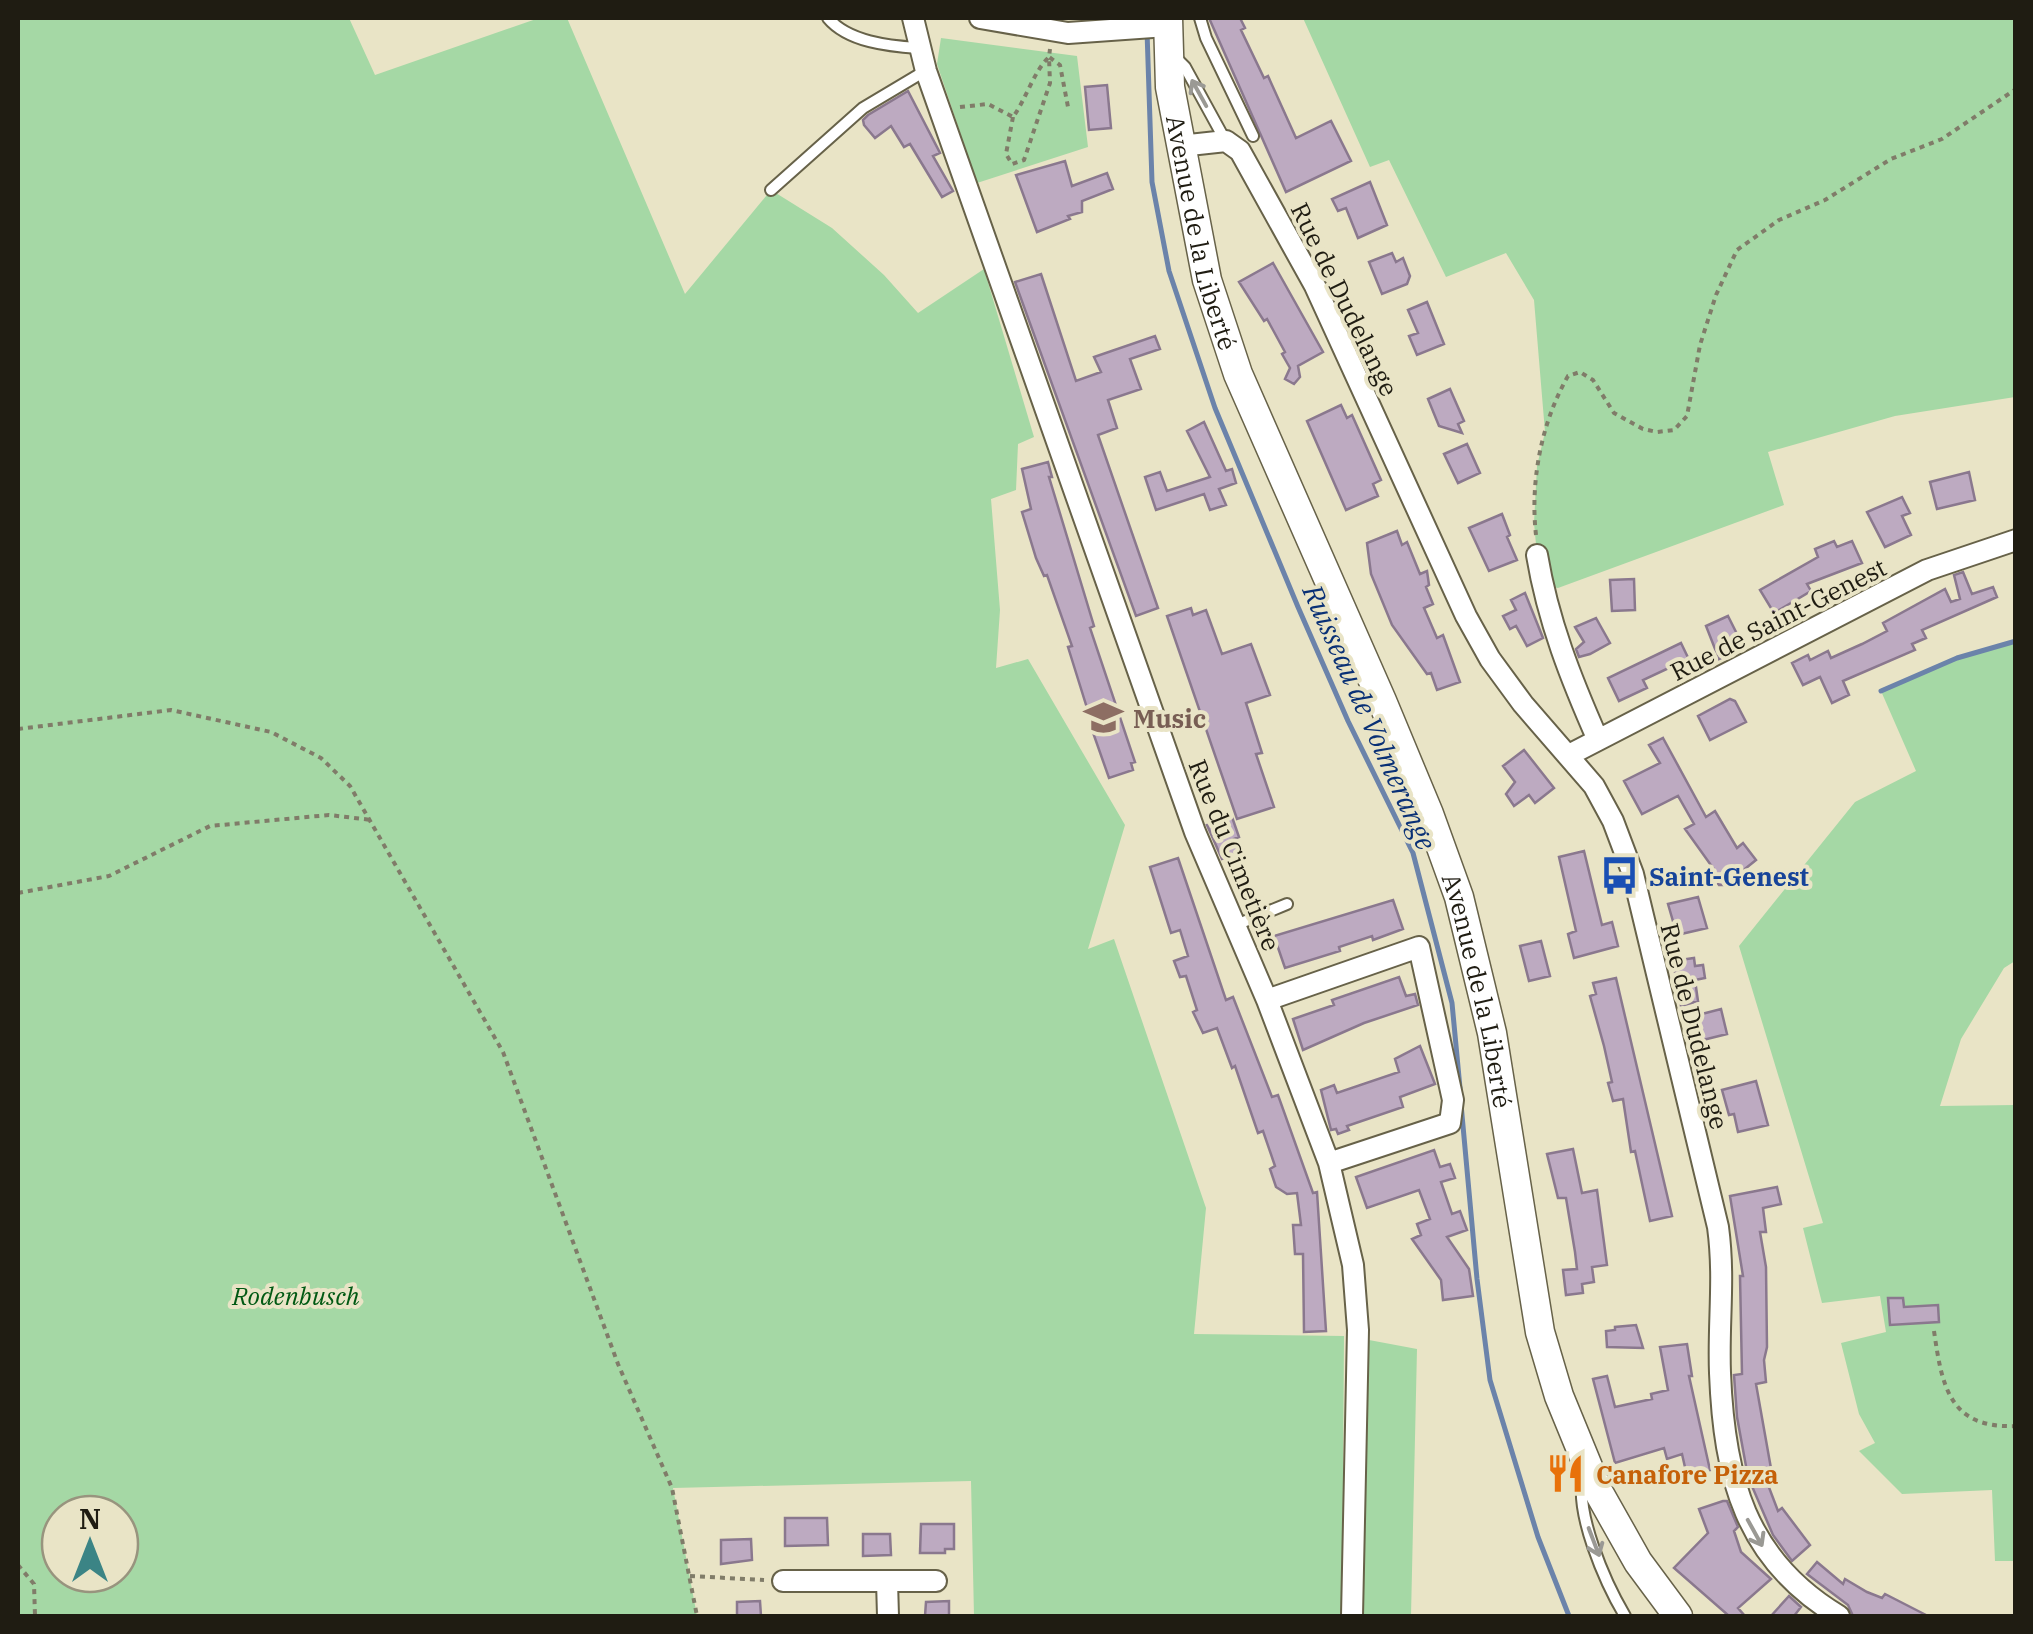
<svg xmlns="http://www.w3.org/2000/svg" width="2033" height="1634" font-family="'IBM Plex Serif',serif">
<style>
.green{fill:#a5d8a5;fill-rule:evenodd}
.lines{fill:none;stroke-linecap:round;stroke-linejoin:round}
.stream{stroke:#6b83aa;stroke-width:5}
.building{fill:#bdaac1;stroke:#8a788e;stroke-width:2.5}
.service-casing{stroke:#676249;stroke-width:14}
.minor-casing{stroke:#676249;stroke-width:24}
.secondary-casing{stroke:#676249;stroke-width:31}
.path{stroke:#807c69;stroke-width:4;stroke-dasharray:5 5;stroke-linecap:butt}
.service{stroke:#fff;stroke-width:10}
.minor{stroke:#fff;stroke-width:20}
.secondary{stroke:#fff;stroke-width:28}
.oneway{stroke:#9a9994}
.labels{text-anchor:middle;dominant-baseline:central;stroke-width:8;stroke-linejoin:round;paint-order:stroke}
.street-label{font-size:25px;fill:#1f1c12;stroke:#e9e4c6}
.education-label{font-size:25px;font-weight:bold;fill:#785e54;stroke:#e9e4c6;text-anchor:start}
.transit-label{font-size:25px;font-weight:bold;fill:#164399;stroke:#e9e4c6;text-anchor:start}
.park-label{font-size:25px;font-style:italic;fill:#015913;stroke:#e9e4c6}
.food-label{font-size:25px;font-weight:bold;fill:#c56008;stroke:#e9e4c6;text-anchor:start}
.water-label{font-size:28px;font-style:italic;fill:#093075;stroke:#e9e4c6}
</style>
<rect width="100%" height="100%" fill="#e9e4c6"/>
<path class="green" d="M18,18h331l26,57 164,-57h28l118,276 86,-104 61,38 52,47 34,38 66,-44 50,168 -16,7 -2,46 -25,9 9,111 -4,58 32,-9 97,166 -37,124 26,-10 92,269 -12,126 150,2 -2,280h-368l-3,-135 -298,7 24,128h-679zM60,1514h60v60h-60z
M1303,18h712v379l-120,19 -127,36 16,53 -226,83 -7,-1 -14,-32 -3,-32 3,-57 8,-34 -11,-132 -28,-47 -60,24 -57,-117 -19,7z
M941,38l136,18 11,91 -111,36 -40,-119z
M2015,641v320l-11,7 -43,71 -21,67 75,-1v456h-20l-3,-71 -90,4 -43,-43 16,-8 -16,-29 -18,-71 45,-11 -6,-36 -58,7 -19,-75 20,-5 -84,-277 116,-144 61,-31 -35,-80 76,-33z
M1369,1340l48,9 -6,267h-48z"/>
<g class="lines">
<path class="stream" d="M1147,31l5,151 17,89 46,137 83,199 50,114 65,132 39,150 8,85
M1881,691l76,-33 59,-17
M1461,1104l16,175 13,101 48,157 31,79"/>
</g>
<path class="building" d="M1209,18h31l5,10 -4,2 23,48 4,-2 28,62 35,-17 20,40 -65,31z
M1107,85l4,43 -22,2 -4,-43z
M908,91l32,62 -7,3 20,35 -11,6 -32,-53 -6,3 -13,-21 -16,12 -11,-13 -1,-5 5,-5z
M1065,161l7,25 35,-13 6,16 -31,12v11l-14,4 2,3 -33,13 -21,-57z
M1370,182l17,43 -29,13 -12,-30 -8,3 -6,-12z
M1392,253l4,9 7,-4 7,18 -3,8 -25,10 -13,-32z
M1273,263l50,89 -25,14 2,11 -6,7 -9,-5 5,-11 -8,-14 3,-2 -18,-33 -3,2 -25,-39z
M1041,274l35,107 25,-9 -7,-15 61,-21 5,13 -30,10 11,30 -33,11 9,28 -19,7 60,173 -22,8 -121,-334z
M1427,302l17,42 -27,11 -8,-19 9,-3 -10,-23z
M1450,389l14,32 -6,3 4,9 -23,-7 -11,-27z
M1341,405l6,13 5,-3 29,65 -8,4 5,12 -32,14 -39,-89z
M1204,422l22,49 6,-2 4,14 -17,6 7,16 -16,5 -6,-16 -48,16 -11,-33 15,-5 7,19 43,-14 -23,-46z
M1467,444l13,29 -22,10 -14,-29z
M1048,462l4,15h-3l45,149 -4,2 45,134 -4,1 2,7 -24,8 -19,-54h2l-24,-77 4,-1 -25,-71 -3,1 -8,-18 -14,-46 9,-3 -9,-40z
M1969,472l6,28 -38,9 -7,-27z
M1902,497l8,16 -8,3 9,19 -26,12 -18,-35z
M1502,514l8,21 -3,2 10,23 -28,11 -20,-43z
M1397,531l5,14 5,-3 13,32 7,-3 2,14 -3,2 7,17 -9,4 13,30 6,-3 17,47 -23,8 -6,-17 -4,1 -35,-49 -21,-51 -4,-31z
M1834,541l3,6 15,-6 10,22 -55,21 4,7 -37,22 -14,-23 58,-33 -3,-8z
M1963,572l9,22 21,-7 4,10 -75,33 4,8 -14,6 3,6 -72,31 6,14 -17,8 -12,-26 -17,8 -11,-22 16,-8 2,5 18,-9 3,7 31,-14 25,-13 -4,-8 62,-34 6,13 9,-3 -6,-24z
M1634,579l1,31 -23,1 -2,-31z
M1525,593l18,45 -16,8 -11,-20 -6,3 -7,-13 13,-6 -5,-10z
M1191,608l2,7 13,-5 16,44 29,-10 19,51 -24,8 16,50 -6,1 18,53 -37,12 -70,-203z
M1728,616l16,32 -25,11 -13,-33z
M1596,618l14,25 -20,11 -11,3 -3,-8 8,-7 -9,-15z
M1681,643l12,25 -15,8 -5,-10 -30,14 4,8 -28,13 -11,-23z
M1730,699l5,2 11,21 -36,18 -12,-24z
M1663,738l43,79 9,-6 22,37 6,-5 13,17 -31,25h-6l-10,-14 4,-3 -28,-39 9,-5 -16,-28 -36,18 -18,-33 36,-18 -11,-18z
M1524,750l30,38 -19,15 -6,-8 -15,11 -8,-12 9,-12 -12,-16z
M1232,817l7,20 -5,2 5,14 -17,6 -15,-34z
M1584,851l18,74 10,-3 6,24 -44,12 -6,-24 8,-3 -17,-74z
M1178,858l48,142 7,-3 39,100 6,-2 35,98 4,-1 9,139 -22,1 -1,-78h-8l-2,-29h8l-4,-32 -10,1 -11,-7 -6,-18 5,-3 -12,-35 -5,2 -23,-67 -3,2 -15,-40 -14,5 -10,-21 4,-2 -11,-34 -6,1 -6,-16 14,-5 -8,-26 -9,3 -21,-66z
M1698,897l9,31 -30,7 -9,-31z
M1393,900l10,29 -30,11 -1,-4 -33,11 1,4 -55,17 -11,-32z
M1541,941l9,35 -21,5 -9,-35z
M1694,958l1,8 8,-1 2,13 -10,2 3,21 -17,5 -8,-45z
M1399,977l7,19 9,-2 3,11 -54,18 -61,27 -10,-31 41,-14 -2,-5z
M1616,978l56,238 -22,5 -15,-70 -4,1 -8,-53 -10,2 -5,-18 4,-1 -8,-36 -14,-50 6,-2 -3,-11z
M1721,1009l6,25 -24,6 -5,-25z
M1420,1046l15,38 -35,13 3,10 -56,19 2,4 -11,4 -2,-5 -5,1 -10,-40 13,-5 3,8 62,-21 -4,-13z
M1756,1081l12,44 -30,7 -4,-18 -5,1 -7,-25z
M1573,1149l9,44 15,-3 10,75 -15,2 2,15 -12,2 1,9 -17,2 -3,-25 14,-1 -2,-17 -9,-54h-8l-11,-44z
M1434,1150l6,17 10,-3 5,14 -14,4 11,32 8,-3 7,19 -20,7 22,32 4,27 -30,4 -2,-20 -29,-41 9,-4 -4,-11 13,-5 -11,-29 -52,18 -11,-31z
M1777,1187l4,17 -18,4 3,24h-6l6,35 1,80 -3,13 2,22 -10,2 16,90 -7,3 13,34 4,-3 28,37 -18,16 -19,-26 -25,-58 -11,-60 -3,-42 8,-1 -2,-98h3l-13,-80z
M1888,1298h15l1,9 34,-2 1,17 -49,3z
M1636,1325l7,23 -36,-1 -1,-16 9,-1v-3z
M1687,1344l5,32h-3l21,94 -23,6 -5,-22 -15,5 -3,-11 -49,15 -22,-84 14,-3 8,31 37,-8 -1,-5 17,-4 -8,-43z
M1723,1501h4l11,26 -4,4 7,21 30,27 -33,29 7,8h-16l-55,-48 34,-35 -9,-24z
M785,1518h42l1,27 -43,1z
M921,1524h33v25h-9v4h-25z
M863,1534h27l1,21 -28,1z
M751,1539l1,21 -31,4v-24z
M1817,1562l26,22 2,-5 22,13 15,6 3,-4 43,22h-75l-5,-11 -41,-31z
M1789,1596l12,11 -7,9h-23z
M760,1601l1,15h-24v-14z
M949,1601v15h-24l1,-14z"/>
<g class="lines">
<defs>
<path id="service" d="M828,18c20,24 61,28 90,30
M1200,18l6,20 47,98
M1174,56l11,11 40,73
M771,190l92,-82 62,-37
M1236,925l51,-21
M1584,1474c-11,37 22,110 41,142"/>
<path id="minor" d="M913,18l13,53 269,761 72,168 62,163 24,102 5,65 -6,286
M980,18l88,15 99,-7
M1180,146l46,-5 14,10 75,135 151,330 24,43 33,45 71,82 19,35 20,53 85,353c7,52 0,95 2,146 4,104 25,187 119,243
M1537,555c11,66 34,124 61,185
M1569,755l358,-185 89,-30
M1267,1000l152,-53 34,153 -3,23 -121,40
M783,1581h104l1,35
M887,1581h49"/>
<g id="secondary">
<path id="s1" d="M1168,18l2,69 37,193 31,94 144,327 47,113 30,83 33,136 48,299 19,64 39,95 40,71 40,54"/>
</g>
</defs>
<use href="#service" class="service-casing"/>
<use href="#minor" class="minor-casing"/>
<use href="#secondary" class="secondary-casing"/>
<path class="path" d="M960,107l28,-3 25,13c13,-18 21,-46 36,-60l1,-8
M1013,117l-7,37 6,10 12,-4 26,-77 -1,-26 11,8 8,42
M1536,535c-6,-53 5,-112 32,-159l12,-4 13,8 21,33 29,16 14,3 17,-2 13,-14 13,-71 16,-50 21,-45 42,-30 46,-20 66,-41 51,-20 74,-50
M18,729l153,-19 100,22 50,26 29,28 153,266 115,312 54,124 25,128
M18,893l91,-17 101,-50 119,-11 43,5
M1934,1331c8,55 15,98 82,95
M18,1565l16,19 1,32
M690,1576l74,4"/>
<use href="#service" class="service"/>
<use href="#minor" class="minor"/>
<use href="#secondary" class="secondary"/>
</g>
<defs><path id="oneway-shaft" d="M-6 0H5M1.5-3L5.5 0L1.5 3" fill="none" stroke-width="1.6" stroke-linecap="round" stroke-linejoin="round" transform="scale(2.5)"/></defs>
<g class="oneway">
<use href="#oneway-shaft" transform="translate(1199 93) rotate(-119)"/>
<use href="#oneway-shaft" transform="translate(1755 1533) rotate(61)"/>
<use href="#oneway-shaft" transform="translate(1594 1542) rotate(69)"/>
</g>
<defs>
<symbol id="school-bare" viewBox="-9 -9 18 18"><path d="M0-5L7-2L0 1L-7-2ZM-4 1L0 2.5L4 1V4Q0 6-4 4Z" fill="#8d6e63" stroke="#e9e4c6" stroke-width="2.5" paint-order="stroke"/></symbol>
<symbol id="bus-bare" viewBox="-9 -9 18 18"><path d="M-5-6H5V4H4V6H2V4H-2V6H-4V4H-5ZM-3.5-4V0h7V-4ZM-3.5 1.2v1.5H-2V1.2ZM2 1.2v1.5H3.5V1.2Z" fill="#1a4fb4" stroke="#e9e4c6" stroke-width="2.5" paint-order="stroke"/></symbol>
<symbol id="restaurant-bare" viewBox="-9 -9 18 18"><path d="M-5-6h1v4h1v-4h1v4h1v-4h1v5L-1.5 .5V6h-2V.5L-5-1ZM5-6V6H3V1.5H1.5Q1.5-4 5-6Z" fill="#e8710a" stroke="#e9e4c6" stroke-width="2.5" paint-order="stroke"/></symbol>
</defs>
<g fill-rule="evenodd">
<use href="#school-bare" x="1076" y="690" width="55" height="55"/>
<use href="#bus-bare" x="1592" y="848" width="55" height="55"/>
<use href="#restaurant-bare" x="1538" y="1446" width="55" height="55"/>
</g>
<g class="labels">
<g class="street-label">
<text stroke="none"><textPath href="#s1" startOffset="218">Avenue de la Liberté</textPath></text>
<text transform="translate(1345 299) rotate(64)">Rue de Dudelange</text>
<text transform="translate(1778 619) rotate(-27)">Rue de Saint-Genest</text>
<text transform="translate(1235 855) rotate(68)">Rue du Cimetière</text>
<text stroke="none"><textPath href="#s1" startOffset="1028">Avenue de la Liberté</textPath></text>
<text transform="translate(1695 1026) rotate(76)">Rue de Dudelange</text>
</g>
<g class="education-label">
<text x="1133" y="718">Music</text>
</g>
<g class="transit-label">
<text x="1649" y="876">Saint-Genest</text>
</g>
<g class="park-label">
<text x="296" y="1295">Rodenbusch</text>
</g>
<g class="food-label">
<text x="1596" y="1474">Canafore Pizza</text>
</g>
<g class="water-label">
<text transform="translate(1370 717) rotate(66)">Ruisseau de Volmerange</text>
</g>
</g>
<rect width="2033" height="1634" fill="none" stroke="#1f1c12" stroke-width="40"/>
<g transform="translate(90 1544)"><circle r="48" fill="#e9e4c6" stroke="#98947e" stroke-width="2.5"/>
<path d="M0-8L18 38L0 25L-18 38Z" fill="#3b8485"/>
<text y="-15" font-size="28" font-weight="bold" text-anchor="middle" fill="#1f1c12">N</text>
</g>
</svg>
